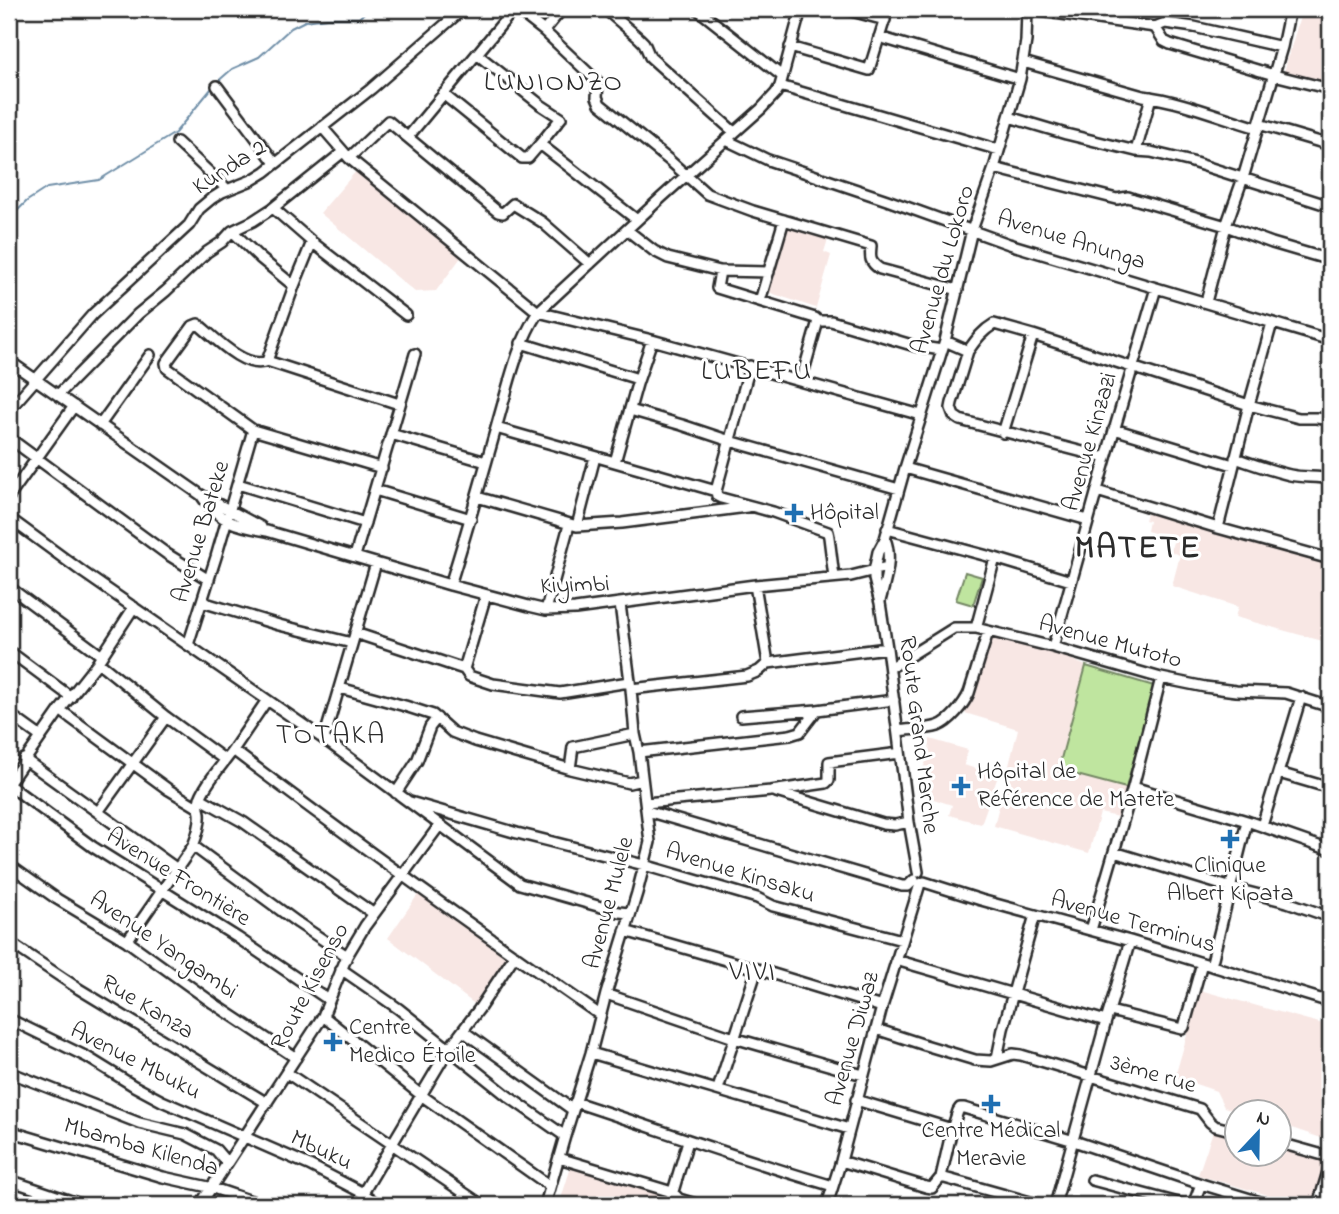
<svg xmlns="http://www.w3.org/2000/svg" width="1339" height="1214" font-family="'Indie Flower',sans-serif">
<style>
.built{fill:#f8e7e4}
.green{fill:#bfe59f;stroke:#758865;stroke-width:2}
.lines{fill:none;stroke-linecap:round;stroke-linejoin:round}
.stream{stroke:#708fa8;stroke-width:2}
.minor-casing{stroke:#2b2b2b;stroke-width:14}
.minor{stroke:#fff;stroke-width:9}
.poi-dot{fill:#1f6fb2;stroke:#fff;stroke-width:2.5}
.labels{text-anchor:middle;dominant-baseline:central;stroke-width:6;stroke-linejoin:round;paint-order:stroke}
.street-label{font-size:24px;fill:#2b2b2b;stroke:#fff}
.poi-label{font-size:24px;fill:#2b2b2b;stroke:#fff;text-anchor:start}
.quarter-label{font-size:28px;letter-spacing:2px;fill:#2b2b2b;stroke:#fff}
.district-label{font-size:32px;font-weight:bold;letter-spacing:2px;fill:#2b2b2b;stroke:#fff}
</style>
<rect width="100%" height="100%" fill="#fff"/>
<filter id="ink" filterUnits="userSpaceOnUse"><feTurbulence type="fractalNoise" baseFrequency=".0143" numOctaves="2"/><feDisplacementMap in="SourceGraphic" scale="14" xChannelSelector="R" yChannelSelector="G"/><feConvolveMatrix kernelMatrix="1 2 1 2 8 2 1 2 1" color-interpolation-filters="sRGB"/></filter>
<g filter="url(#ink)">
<path class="built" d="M1302,10l28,8v67l-46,-13z
M357,170l105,86 -26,35 -21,1 -95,-79z
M785,225l44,11 -5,16 7,3 -15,53 -51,-17z
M1148,510l182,53v80l-95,-26 3,-10 -66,-21 8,-31 -10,-3 4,-13 -27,-8 2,-10 -4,-1z
M990,634l61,17 35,15 -28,103 68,19 -8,29 -18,-4 -11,40 -95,-27 24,-97 -53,-16z
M930,739l38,11 -4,15 34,11 -17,48 -32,-9 3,-10 -28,-9 7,-22 -9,-3 7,-18z
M421,890l85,61 3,8 -32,47 -89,-68z
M1200,990l130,36v115l-50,-17v-12h-40l-16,-5 -8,-16 -41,-14z
M1214,1128l23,7 1,19h42v-8l49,14 -14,45h-12l-105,-30z
M571,1167l97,29 -2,9h-107z"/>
<path class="green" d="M965,572l17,5 -9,28 -17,-5z
M1086,666l68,20 -28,102 -68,-18z"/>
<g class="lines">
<path class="stream" d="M9,219l18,-18 20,-13 52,-8 76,-47 41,-50 16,-14 27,-12 32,-29 14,-7 22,-3h32l9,-9"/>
<defs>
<path id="minor" d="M516,9l28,22 54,51 -1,15 3,7 69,56 38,34 46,17 118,35c-1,11 -2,16 9,23l78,21
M605,9l34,29 5,5 6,14 84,75
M697,9l85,67
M844,9l41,11
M1025,9l130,18 10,-4 29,4 88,20
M1155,27l9,14 6,3 104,31 56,14
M544,31l18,-22
M879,37l141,42
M790,47l79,23 19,-61
M478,55l63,50 20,13 -21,26 97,76
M1023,62l120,34c39,5 77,21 115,32
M217,86l58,77
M780,86l219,64
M443,94l79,64h6l12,-14
M1009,117l57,17 70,17 15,1 41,10 138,44
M1259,124l71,21
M322,127l27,31 189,154 114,28 269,75
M408,137l106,-128
M726,140l42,20 119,40 122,44 321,96
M177,142l51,48
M1136,151l15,-54
M349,158l39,-37 110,91 5,1 10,-9 29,18 48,42
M994,168l123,31 11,-2 6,2 92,27 46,17 58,17
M273,208l39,34 94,73
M627,230l27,21 14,7 52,13 -3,17 98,30 3,3h13l84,25 27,4
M232,231l28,27 34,28
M720,271l49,1
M760,301l24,-81
M1206,302l20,-76 17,-48 39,-131 8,-38
M945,341l23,10c8,-11 14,-20 26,-27l39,11 216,70 50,13h18l13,2
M521,343l117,36
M968,351l-16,52 -1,5 3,8 6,4 146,38
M9,361l192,134 60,32
M267,361l27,-75 18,-44
M801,381l17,-60
M58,395l80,-81 28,-23 41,-39 15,-10 10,-11 21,-10 20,-13 70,-56
M9,410l84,-96 96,-89 10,-16 12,-10 11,-7 30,-12 13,-8 106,-83 92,-80
M630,410l52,15 48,16 169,48
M100,425l50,-70
M496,428l220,63 1,5 4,2 52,14 55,20 1,5 5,40
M1114,429l119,36
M1003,433l30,-98
M391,434l95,28
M9,438l158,116 42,26
M1235,458c18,6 37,13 55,17 14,3 27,1 40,4
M615,462l22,-78 15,-44
M382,468l-129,-38 -86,-62 -1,-5 27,-37 5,-2c16,13 48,47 69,37l132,43
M905,468l183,52
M238,484l127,39
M375,490l96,29
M716,491l34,-125
M1097,491l121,37 112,31
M201,495c18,27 35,31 66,36l183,54 79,21 17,4 29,-1 180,-24 96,-9 36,-9
M9,497l65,-91
M477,497l100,29 45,-3 125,-16
M9,518l75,55 244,169 192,142 99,28 11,1
M577,526l18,-69
M1218,528l31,-123 23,-82
M887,529l108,29 76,23
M355,556l60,-202
M450,585c18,-57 34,-114 50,-171 10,-35 18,-71 38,-102l124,-115 99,-88 15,-16 4,-7 21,-77
M755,585l13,78
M9,587l93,69
M880,601c5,-19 13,-43 5,-62
M202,602l77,23 73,18
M546,610l23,-85
M976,628l19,-70
M355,633l109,36 5,7 24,8 67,9 69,-11
M188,645l28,-88 37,-127
M1053,647l53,-189 50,-170
M9,651l62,46
M98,662l68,55 59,43
M890,668l64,-40h22l77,19 108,31 44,9 31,4 50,2 44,14
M464,669l22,-74
M340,688l65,18 28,9 19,17 23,9 95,28 59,14 13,-3
M631,689l116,-13 12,-5 9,-8 119,-15
M60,710l109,80 30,18
M9,714l32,23
M741,716l76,-6
M898,731c12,-2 28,-1 40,-5 12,-4 26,-22 31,-33l19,-61
M324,739l52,-176
M233,750l34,-50
M639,752l151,-17 10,-3 17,-22 77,-10
M24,759l153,110
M570,769l3,-22 62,-13
M1279,773l51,15
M9,783l51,-73 38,-48 36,-55
M9,785l84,62 145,91 91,62
M1133,787l114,34 83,29
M776,792l107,32 12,1 14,-3
M396,793l21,-32 13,-34 7,-9
M200,798l43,24 131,92
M410,802l107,31 127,32 113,33 16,8 129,34
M646,803l125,-12 55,-8 3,-3v-18l71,-9
M647,811l255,75h6l6,-6
M98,812l68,-95
M1262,826l39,-129
M193,846l105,77 49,33
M1114,852l118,36 55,14 43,15
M9,865l48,34 70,42 86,62 83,55
M918,872l-9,-50 -22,-174 -7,-45 -6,-24v-8l4,-19 7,-13 20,-71 40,-127 27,-111 22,-62 26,-89 6,-38 1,-32
M920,884l4,-2 57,18 149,41 200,61
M1091,930l42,-143 28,-109
M625,931l132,38 125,38
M127,941l66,-95c4,-10 8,-23 7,-33 -1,-6 -3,-5 -1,-11 3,-15 25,-39 34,-52 120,91 243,179 367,265
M9,942l70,47 188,114
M896,960l210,61
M1211,966l36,-145
M341,969l58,40 110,88 56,39
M606,994l128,44 129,37
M1110,1011l72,18 2,-2 18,-64
M323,1016l98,79 129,91
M9,1019l78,38 47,29 28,15 147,64 54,28 15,12
M876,1029l49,16 50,15 16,1 22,-7 8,1 179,54 10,13 5,4 23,6
M463,1031l110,79
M591,1053l258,76
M997,1058l6,-29 32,-114
M9,1072l130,51 46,11 31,16 11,13
M287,1073l195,132
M718,1089l39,-120
M856,1100l96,29 6,-18 2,-3h4l110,33 127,43 69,21
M575,1102c86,28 171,59 258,84
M9,1131l154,46 50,11 50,17
M1280,1143l50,14
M559,1158l113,34 7,7 20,6
M841,1161l85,26 6,1 9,-11 100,28
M941,1177l11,-48
M9,1180l74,25
M1092,1180l94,25
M363,1193l85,-143 31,-41 36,-54
M200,1205l123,-189 24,-60 18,-30 74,-100
M545,1205l20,-69 26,-83 15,-59 31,-101 13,-51 -11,-90 -4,-18 -4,-45 -11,-85
M669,1205l19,-64
M827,1205l14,-44 41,-154 38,-123
M1055,1205l51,-184 24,-80
M1193,1205l8,-21
M1318,1205l12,-40"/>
</defs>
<use href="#minor" class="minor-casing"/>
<use href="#minor" class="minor"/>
</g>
</g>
<g class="poi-dot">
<path d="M790.5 502.5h7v7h7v7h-7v7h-7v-7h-7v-7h7z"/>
<path d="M957.5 775.5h7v7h7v7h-7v7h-7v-7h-7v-7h7z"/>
<path d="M1226.5 828.5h7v7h7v7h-7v7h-7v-7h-7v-7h7z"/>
<path d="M329.5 1031.5h7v7h7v7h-7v7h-7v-7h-7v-7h7z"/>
<path d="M987.5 1093.5h7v7h7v7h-7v7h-7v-7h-7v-7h7z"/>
</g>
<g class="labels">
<g class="street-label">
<text transform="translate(230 168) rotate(-33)">Kunda 2</text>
<text transform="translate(1071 241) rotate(17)">Avenue Anunga</text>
<text transform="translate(944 270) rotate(-74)">Avenue du Lokoro</text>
<text transform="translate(1091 442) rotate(-74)">Avenue Kinzazi</text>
<text transform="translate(202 532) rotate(-73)">Avenue Bateke</text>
<text transform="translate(575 586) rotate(-2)">Kiyimbi</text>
<text transform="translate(1110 643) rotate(15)">Avenue Mutoto</text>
<text transform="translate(918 735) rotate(83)">Route Grand Marche</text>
<text transform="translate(740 874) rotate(17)">Avenue Kinsaku</text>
<text transform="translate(178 878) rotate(32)">Avenue Frontière</text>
<text transform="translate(610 903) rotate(-75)">Avenue Mulele</text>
<text transform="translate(1133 923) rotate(16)">Avenue Terminus</text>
<text transform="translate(163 946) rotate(34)">Avenue Yangambi</text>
<text transform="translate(311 987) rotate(-62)">Route Kisenso</text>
<text transform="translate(147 1008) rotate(31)">Rue Kanza</text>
<text transform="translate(854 1039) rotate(-74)">Avenue Diwaz</text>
<text transform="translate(135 1062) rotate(27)">Avenue Mbuku</text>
<text transform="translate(1153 1075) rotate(16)">3ème rue</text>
<text transform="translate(141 1148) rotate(16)">Mbamba Kilenda</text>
<text transform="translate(321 1151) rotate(25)">Mbuku</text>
</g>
<g class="poi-label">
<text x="810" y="513">Hôpital</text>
<text x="977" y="772">Hôpital de<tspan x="977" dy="28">Référence de Matete</tspan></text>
<text x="1230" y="866" text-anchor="middle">Clinique<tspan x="1230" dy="28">Albert Kipata</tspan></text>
<text x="349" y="1028">Centre<tspan x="349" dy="28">Medico Étoile</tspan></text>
<text x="991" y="1131" text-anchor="middle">Centre Médical<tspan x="991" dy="28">Meravie</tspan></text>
</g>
<g class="quarter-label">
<text x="554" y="83">LUNIONZO</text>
<text x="757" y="372">LUBEFU</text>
<text x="331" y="736">TOTAKA</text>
<text x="753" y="973">VIVI</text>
</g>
<g class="district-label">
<text x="1138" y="549">MATETE</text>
</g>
</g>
<rect width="1339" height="1214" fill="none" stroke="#fff" stroke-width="35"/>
<rect x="18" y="18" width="1304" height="1179" fill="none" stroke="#2b2b2b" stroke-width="2.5" filter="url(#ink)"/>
<g transform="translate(1258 1133) rotate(22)"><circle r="33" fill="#ffffff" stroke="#aaaaaa" stroke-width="2"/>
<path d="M0-5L12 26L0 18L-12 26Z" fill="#1f6fb2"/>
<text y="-10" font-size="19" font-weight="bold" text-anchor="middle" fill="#2b2b2b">N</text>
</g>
</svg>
